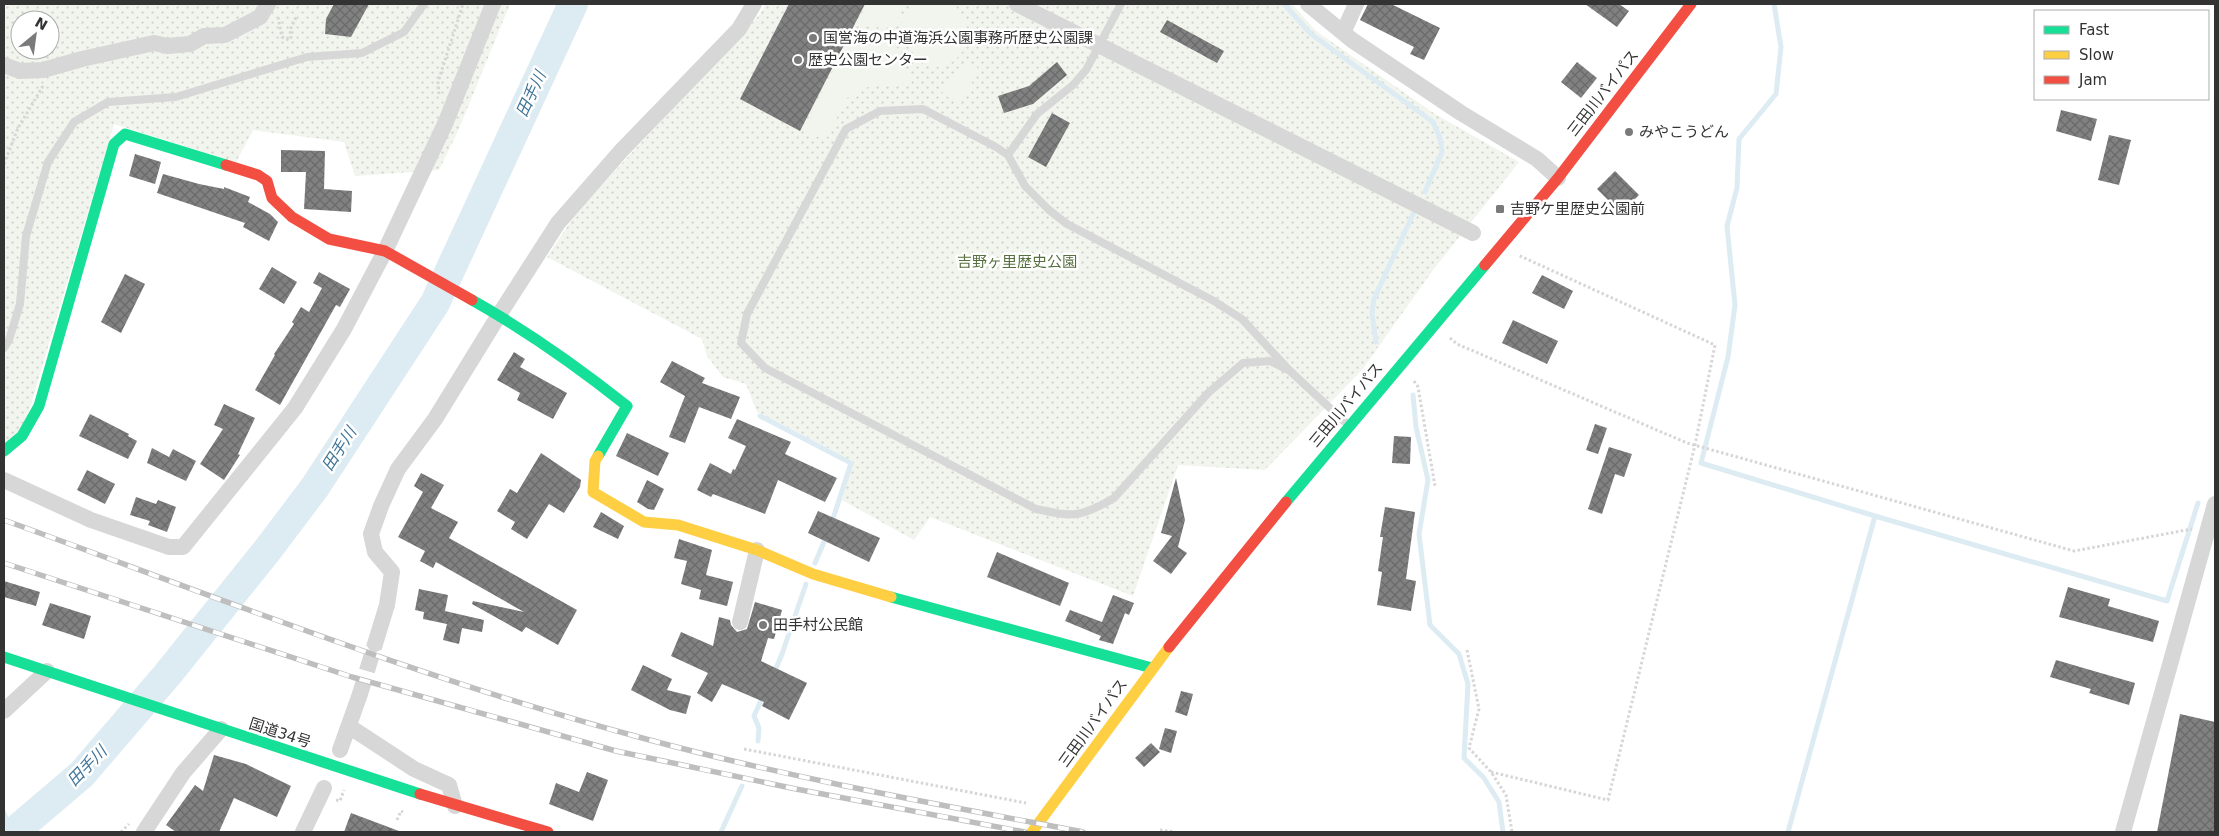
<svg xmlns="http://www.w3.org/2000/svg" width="2219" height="836" font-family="'DejaVu Sans','Noto Sans JP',sans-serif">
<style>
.park{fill:url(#park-dots);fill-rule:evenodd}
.garden{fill:#f1f5ed}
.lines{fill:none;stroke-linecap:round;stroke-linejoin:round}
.stream{stroke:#ddebf3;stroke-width:5}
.river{stroke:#ddebf3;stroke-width:30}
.building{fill:url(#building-cross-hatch)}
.street-tunnel{stroke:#d6d6d6;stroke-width:16;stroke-dasharray:16 8;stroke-linecap:butt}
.path{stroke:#d6d6d6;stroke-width:3;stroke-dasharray:2.5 2.5;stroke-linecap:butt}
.lane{stroke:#d7d7d7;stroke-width:8}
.street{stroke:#d7d7d7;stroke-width:16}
.fast{stroke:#16e098;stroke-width:11}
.slow{stroke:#ffcf43;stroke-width:11}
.jam{stroke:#f24e42;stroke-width:11}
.rail-casing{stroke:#bebebe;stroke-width:5.5}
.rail{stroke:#fff;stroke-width:4;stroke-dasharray:11;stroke-linecap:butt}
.poi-dot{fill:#7a7a7a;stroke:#fff;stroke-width:2}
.labels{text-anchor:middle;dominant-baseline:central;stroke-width:5;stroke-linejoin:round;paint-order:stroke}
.poi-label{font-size:15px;fill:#333;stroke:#fff;text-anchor:start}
.street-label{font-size:15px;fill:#333;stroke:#fff}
.park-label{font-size:15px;fill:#56703f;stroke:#fff}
.water-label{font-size:16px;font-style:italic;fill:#3f7597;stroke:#fff}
</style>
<defs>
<pattern id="park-dots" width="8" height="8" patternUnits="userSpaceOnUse" patternTransform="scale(1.25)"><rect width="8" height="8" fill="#f1f5ed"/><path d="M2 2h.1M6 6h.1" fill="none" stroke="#cfd2cc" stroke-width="1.8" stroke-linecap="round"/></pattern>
<pattern id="building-cross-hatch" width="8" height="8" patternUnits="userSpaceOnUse" patternTransform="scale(1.25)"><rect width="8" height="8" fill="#818181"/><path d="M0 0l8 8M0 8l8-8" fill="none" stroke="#6a6a6a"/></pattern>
</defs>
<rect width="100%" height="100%" fill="#fff"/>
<path class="park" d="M4,4h506l-52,127 -19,39 -84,6 -11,-34 -91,-12 -17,32 -122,-38 -85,287 -25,51zM20,20h30v30h-30z
M765,4h527l24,27 119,83 84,48 -86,108 -71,100 -97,100 -87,-5 -45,131 -203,-79 -16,23 -72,-40 11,-39 -96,-49 -11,-28 -23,-7 -16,-21 -5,-17 -155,-82 30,-45 183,-198z"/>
<path class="garden" d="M867,4h39l-13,24 -38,-2z
M912,4h41c39,37 -10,83 -36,54 -7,-8 -13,-19 -19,-29z
M892,35l20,48 -42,3 -23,12 -22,43 -22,-12 46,-89z
M969,62l8,5 1,4 -14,27 -4,3h-5l-12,-7 -2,-7 12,-6 13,-18z"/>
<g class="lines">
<path class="stream" d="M1284,4l27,30 122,88 7,16 2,14 -17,40
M1774,4l7,43 -5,47 -37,45 -2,49 -10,38 8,79 -7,52 -27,106 174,53 292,85 31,-98
M1376,342l-4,-29 2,-14 40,-87
M1413,395l3,32 12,53 -9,54 11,91 29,29 9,30 -4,74 20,20 15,24 4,30
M760,416l91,47 -19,59
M815,563l12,-28
M774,673l8,-19 24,-70
M758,741l1,-13 -5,-12 9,-20
M4,813l7,19
M721,832l21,-46
M1788,832l87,-316"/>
<path class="river" d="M14,832l68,-58 85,-99 102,-127 46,-61 120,-184 138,-299"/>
</g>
<path class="building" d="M334,4h35l-18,33 -26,-3 1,-15z
M789,4h76l-65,127 -60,-32z
M1368,4h23l49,24 -16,32 -14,-6 4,-7 -54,-27z
M1585,4h34l10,7 -12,16z
M1167,20l57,31 -7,12 -57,-31z
M1057,62l10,13 -34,29 -29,9 -6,-17 31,-10z
M1577,62l20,16 -16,20 -20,-16z
M2061,110l36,9 -6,22 -35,-10z
M1052,113l18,10 -24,44 -18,-10z
M2109,135l22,5 -12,45 -21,-5z
M281,150l44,1 -1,38 28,2 -1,21 -47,-3 2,-37h-25z
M135,154l26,8 -6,22 -26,-8z
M1615,171l24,24 -18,18 -24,-24z
M163,174l36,10 25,5v-2l26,10 -2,5 22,12 8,8 -9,19 -26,-14 2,-4 -88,-30z
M272,267l25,15 -13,22 -25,-15z
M319,272l31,17 -10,18 -4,-2 -56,100 -25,-15 20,-35 -1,-1 20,-30 -2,-2 9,-15 8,5 13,-24 -9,-5z
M125,274l20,10 -24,49 -20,-11z
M1542,275l31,16 -9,18 -32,-16z
M1513,320l45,21 -11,23 -45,-21z
M514,352l11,7 -5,8 47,26 -14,26 -36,-19 3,-7 -23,-13z
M672,361l33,17 -3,5 38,14 -9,22 -32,-12 -14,36 -16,-6 16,-41 -25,-14z
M224,404l31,14 -17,36 2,1 -16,25 -24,-16 23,-35 -9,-4z
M90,414l39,20 -1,2 9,5 -9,18 -49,-23z
M737,419l54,23 -6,12 52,24 -12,24 -47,-22 -13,34 -52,-20 -2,3 -14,-7 13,-27 21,11 2,-5 2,1 11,-24 -18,-8z
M1595,424l12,4 -9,26 -12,-4z
M627,433l42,20 -11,23 -42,-20z
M1394,436l17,1 -1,27 -18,-1z
M1609,447l23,7 -8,23 -9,-3 -13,40 -14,-5z
M152,448l17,9 4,-8 23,12 -10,20 -39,-18z
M541,453l40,27 -1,7 -16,26 -15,-9 -22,35 -16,-10 4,-7 -18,-11 13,-22 7,4z
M87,470l28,14 -10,20 -28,-14z
M421,473l23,12 -13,23 27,14 -9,16 128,72 -19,35 -32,-18 -4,5 -50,-28 1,-3 51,11 -88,-50 -3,6 -13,-7 5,-10 -27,-14 25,-45 -9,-6z
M1176,478l9,42 -7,27 9,6 -16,21 -18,-13 19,-25 -11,-3z
M647,480l17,9 -10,21 -6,-1 -11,-7z
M136,497l20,7 2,-4 18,7 -9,25 -19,-7 2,-4 -20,-6z
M1385,507l30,5 -9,67 10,2 -5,30 -34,-6 5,-33 -4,-1 5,-34h-3z
M818,511l62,27 -11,24 -61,-29z
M601,512l23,14 -6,13 -25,-12z
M679,539l33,11 -6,25 27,7 -6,24 -28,-7 2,-9 -20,-6 6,-23 -13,-3z
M997,552l72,31 -9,23 -73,-29z
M4,581l36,11 -4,14 -32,-9z
M2068,587l42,12 -2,7 51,15 -6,21 -94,-25z
M419,589l29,6 -3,16 39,9 -2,12 -20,-4 -3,16 -16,-4 4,-16 -24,-5 1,-7 -9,-2z
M1113,595l21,8 -5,12 -4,-2 -12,31 -14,-4 2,-4 -36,-15 5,-11 32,12z
M755,602l27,8 -8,29 -6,-1 -7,23 46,22 -18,37 -27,-14 2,-4 -42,-18 -10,18 -15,-9 11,-20 -37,-17 10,-24 32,14 6,-29 11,3 1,5 6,7 10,-3z
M50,603l41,13 -7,23 -42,-14z
M2056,660l79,23 -6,22 -40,-12 2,-4 -41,-12z
M643,665l29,14 -5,11 24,6 -5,18 -16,-4 -39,-20z
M1181,691l12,3 -6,22 -12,-4z
M2180,714l35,8v110h-58z
M1165,728l12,3 -6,22 -12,-4z
M1151,743l9,9 -16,15 -9,-9z
M214,755l32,9 45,22 -14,31 -43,-19 -15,34h-43l-10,-7 29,-40 8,6z
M587,772l21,8 -15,41 -44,-17 7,-21 23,9z
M351,813l48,18v1h-55z"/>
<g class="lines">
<path class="street-tunnel" d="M360,694l15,-50"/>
<path class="path" d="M278,17l4,20 7,3 2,-3 -1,-7 7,-15
M439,94l-1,-12 25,-78
M4,164l14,-36 25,-42
M1450,338l7,6 230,99 387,108 118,-22
M1414,381l4,6 17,99
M1467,650l12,59 -10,39 22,24 15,23 6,37
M744,749l282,54
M1491,772l117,28 87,-355 20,-100 -197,-90
M336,800l4,1 4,-11
M397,820l4,-9 2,1
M1160,830l15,2
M121,832l8,-8"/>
<path class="lane" d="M1008,155l29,-41 36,-29 13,-15 35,-66
M4,348l5,-8 11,-36 6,-68 22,-74 26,-40 34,-20 68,-5 131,-40 55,-4 42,-21 20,-28
M1290,371l-20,-10 -27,2 -35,30 -94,105c-34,20 -41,19 -78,11l-271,-141 -24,-25 6,-29 99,-185 34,-18 43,-2 73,38 12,8 17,31 24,24 18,14 147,77 28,18 48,52 55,51"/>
<path class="street" d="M1017,4l456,229
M1308,4l44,36 109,73 76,46 21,19
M1343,33l13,-29
M4,65l16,6 23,-1 39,-11 72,-16 13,3 23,-2 14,-8 21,-1 35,-18 8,-13
M4,480l87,40 78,27h14l112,-139 49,-79 41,-78 60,-127 48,-120
M740,622l17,-72
M375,644l12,-39 5,-33 -17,-20 -4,-18 10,-28 17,-37 37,-50 64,-104 59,-92 63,-72 118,-122 15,-25
M4,711l43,-40
M350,727l64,42 35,16 6,21
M340,750l20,-56
M144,832l39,-59 38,-44
M303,832l21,-44
M2123,832l92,-328"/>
<path class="fast" d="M472,300c55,31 106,67 155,106l-29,50
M4,451l18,-15 17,-30 75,-262 11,-10 101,31
M1286,502l199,-237
M891,597l261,71
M4,657l416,137"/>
<path class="slow" d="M598,456l-3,5 -2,31 51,30 34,3 79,25 56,24 78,23
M1032,832l137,-185"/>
<path class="jam" d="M226,165l32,10 9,6 5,17 20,19 37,22 56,12 87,49
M1485,265l73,-87 133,-174
M1169,647l117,-145
M420,794l128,38"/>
<defs>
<path id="rail" d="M4,520c212,77 423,161 642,219 144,39 290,65 437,93
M4,563l348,114 264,74 180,38 229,43"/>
</defs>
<use href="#rail" class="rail-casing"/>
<use href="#rail" class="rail"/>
</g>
<g class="poi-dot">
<circle cx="813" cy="38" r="5"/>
<circle cx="798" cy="60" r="5"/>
<circle cx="1629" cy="132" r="5"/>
<rect x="1495" y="204" width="10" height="10" rx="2.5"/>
<circle cx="763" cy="625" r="5"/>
</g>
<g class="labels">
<g class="poi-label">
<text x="823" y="38">国営海の中道海浜公園事務所歴史公園課</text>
<text x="808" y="60">歴史公園センター</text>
<text x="1639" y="132">みやこうどん</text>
<text x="1510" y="209">吉野ケ里歴史公園前</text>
<text x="773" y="625">田手村公民館</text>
</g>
<g class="street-label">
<text transform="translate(1603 93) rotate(-52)">三田川バイパス</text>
<text transform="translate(1346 405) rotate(-50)">三田川バイパス</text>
<text transform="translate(1093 723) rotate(-54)">三田川バイパス</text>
<text transform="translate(280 733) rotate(18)">国道34号</text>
</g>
<g class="park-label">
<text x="1017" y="262">吉野ヶ里歴史公園</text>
</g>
<g class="water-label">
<text transform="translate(531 94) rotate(-65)">田手川</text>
<text transform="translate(339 449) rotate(-57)">田手川</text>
<text transform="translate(87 766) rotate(-46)">田手川</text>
</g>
</g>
<rect width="2219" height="836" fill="none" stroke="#333333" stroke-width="10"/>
<rect x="2034" y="10" width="175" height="90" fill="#ffffff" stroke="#adadad"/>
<rect x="2044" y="26" width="25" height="8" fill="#16e098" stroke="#adadad"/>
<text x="2079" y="35" font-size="15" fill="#333333">Fast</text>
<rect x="2044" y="51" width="25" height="8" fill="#ffcf43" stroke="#adadad"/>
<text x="2079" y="60" font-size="15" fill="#333333">Slow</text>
<rect x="2044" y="76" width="25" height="8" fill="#f24e42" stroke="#adadad"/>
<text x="2079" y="85" font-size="15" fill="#333333">Jam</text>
<g transform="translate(35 35) rotate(29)"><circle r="24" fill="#ffffff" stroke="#adadad"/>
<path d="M0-4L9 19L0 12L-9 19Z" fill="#7a7a7a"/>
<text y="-8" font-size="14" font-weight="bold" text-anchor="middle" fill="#333333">N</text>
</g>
</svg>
